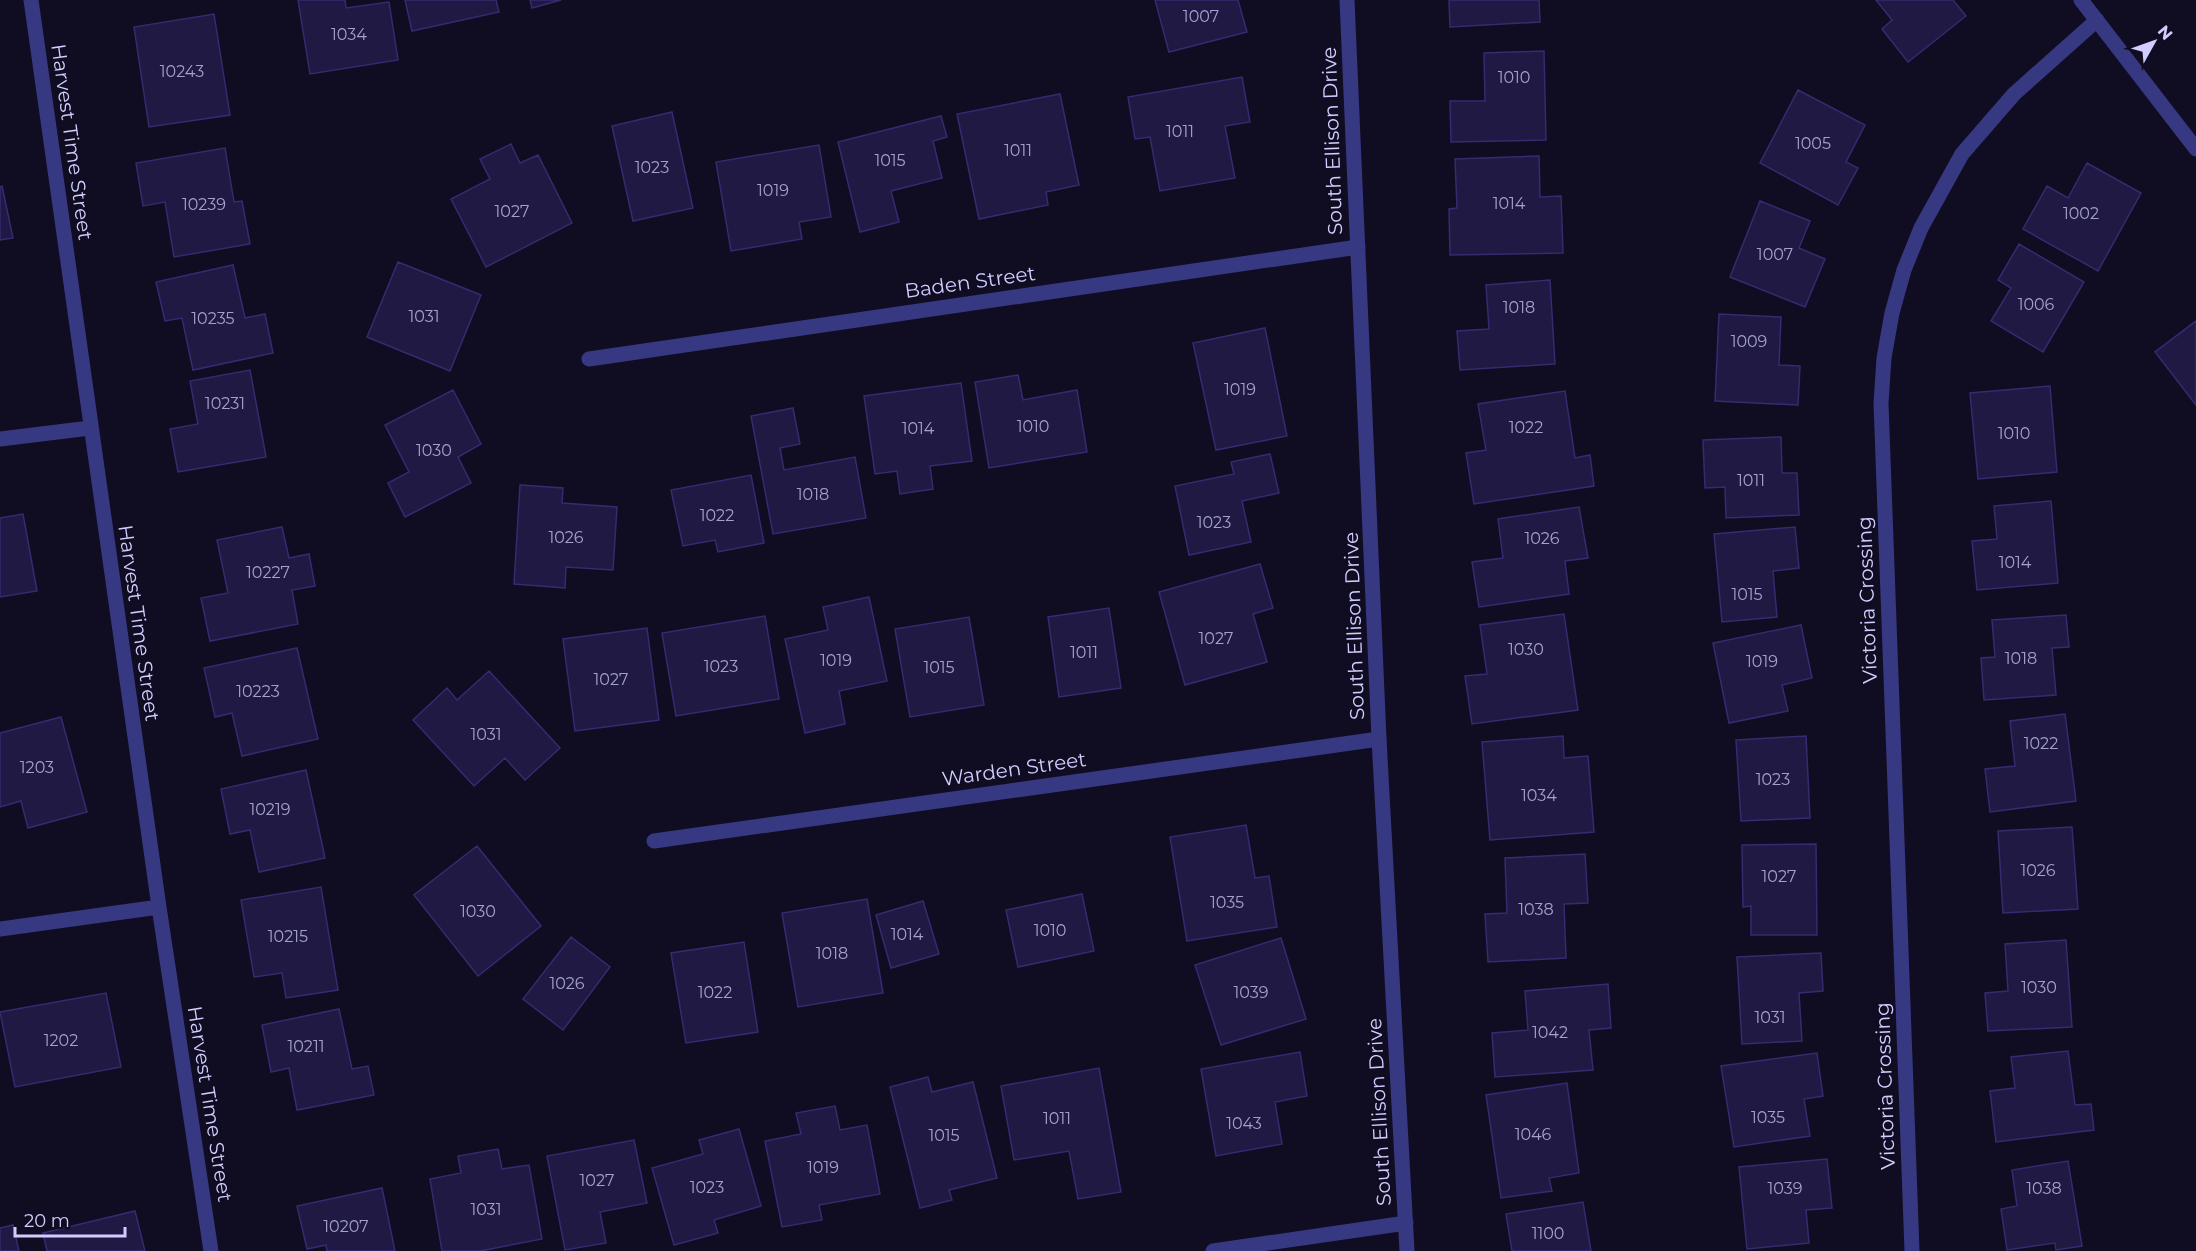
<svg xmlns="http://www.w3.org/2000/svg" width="2196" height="1251" font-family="Montserrat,sans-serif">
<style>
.building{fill:#1f1943;stroke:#352b70;stroke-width:1.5}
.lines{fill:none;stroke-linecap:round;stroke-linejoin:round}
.minor{stroke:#373882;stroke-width:15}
.tertiary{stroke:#373882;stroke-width:15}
.labels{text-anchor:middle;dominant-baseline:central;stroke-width:4.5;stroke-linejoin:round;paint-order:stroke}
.number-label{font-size:16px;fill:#a4a1d0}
.street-label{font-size:20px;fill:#d1ceff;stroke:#100d22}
</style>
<rect width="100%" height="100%" fill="#100d22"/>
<path class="building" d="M298,0h47l1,8 43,-6 9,58 -88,14z
M405,0h91l3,12 -87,19z
M530,0h31l-29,8z
M1155,0h83l9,32 -78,20z
M1449,0h90l1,22 -90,5z
M1876,0h77l13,16 -58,46 -26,-33 10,-9z
M214,14l16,101 -81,12 -15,-100z
M1544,51l2,89 -95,2 -1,-41h35l-1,-48z
M1242,77l8,45 -25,4 10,52 -75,13 -10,-54 -15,2 -7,-42z
M1798,90l67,35 -19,37 12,6 -20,37 -78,-42z
M1060,94l19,91 -33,7 2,13 -69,14 -22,-105z
M672,112l21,96 -60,13 -21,-95z
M941,116l6,21 -14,4 9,37 -51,13 8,31 -39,10 -22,-90z
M511,144l9,19 18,-8 34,68 -86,44 -35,-68 39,-20 -10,-20z
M819,145l12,72 -32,5 3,17 -71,12 -15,-89z
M225,148l9,54 8,-1 8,43 -76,13 -9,-55 -22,4 -7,-43z
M1539,156l1,41 21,-1 2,57 -113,2 -1,-46 8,-1 -2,-49z
M2087,163l54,30 -43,78 -75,-42 24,-43 21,12z
M2,186l11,52 -13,2v-53z
M1760,201l50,20 -11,27 26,11 -20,48 -75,-30z
M2019,244l65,38 -41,70 -52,-31 20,-33 -13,-8z
M398,262l83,33 -31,76 -83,-34z
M233,265l12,53 20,-4 8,39 -80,17 -11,-52 -17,3 -9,-39z
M1550,280l5,84 -95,6 -3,-39 32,-2 -3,-44z
M1719,314l62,3 -2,48 21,1 -2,39 -83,-4z
M2196,321v84l-41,-53z
M1265,328l22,108 -71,14 -23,-107z
M250,370l16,87 -88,15 -8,-43 28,-5 -8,-43z
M1018,375l5,25 54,-10 10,62 -98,16 -14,-86z
M961,383l11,78 -42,5 3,23 -33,5 -3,-23 -22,3 -11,-78z
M2050,386l7,86 -79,7 -8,-86z
M453,390l28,54 -23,13 13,26 -66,34 -17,-34 21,-11 -24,-47z
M1565,391l10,67 15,-3 4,31 -120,18 -8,-51 20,-3 -8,-46z
M793,408l7,36 -20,4 4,22 71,-13 11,61 -93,16 -22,-118z
M1781,437l1,36h15l2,42 -73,3 -1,-31 -20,1 -2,-48z
M1270,454l9,39 -37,8 9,41 -62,13 -14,-69 59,-12 -3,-12z
M751,475l13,68 -46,9 -3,-12 -32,6 -12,-56z
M520,485l43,3 -1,15 55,4 -4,63 -47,-3 -1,21 -51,-4z
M2051,501l7,82 -81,7 -5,-49 25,-2 -3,-33z
M1579,507l9,51 -23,3 4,33 -90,13 -7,-45 31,-4 -5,-39z
M23,514l14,77 -37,6v-79z
M282,527l7,31 20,-4 6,32 -23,4 6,34 -88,17 -9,-43 27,-5 -11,-53z
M1795,527l4,41 -26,3 4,46 -55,5 -8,-88z
M1260,564l13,44 -20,6 14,48 -82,23 -26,-93z
M869,597l18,84 -48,10 6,33 -40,9 -20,-94 43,-9 -5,-23z
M1109,608l12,80 -62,9 -11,-80z
M1564,614l14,96 -106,14 -7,-48 22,-2 -7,-49z
M2066,615l3,32 -17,1 4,47 -72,5 -3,-42 14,-1 -3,-37z
M765,616l14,83 -103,17 -14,-83z
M969,617l15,88 -74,12 -15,-88z
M1801,625l11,53 -30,7 6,26 -59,12 -16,-80z
M647,628l12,92 -84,11 -12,-92z
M297,648l21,91 -76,17 -10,-43 -17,4 -11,-49z
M489,671l71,77 -35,32 -20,-22 -31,28 -61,-66 34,-32 10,12z
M2065,714l11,87 -86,11 -5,-43 30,-3 -5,-45z
M61,717l26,95 -59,16 -7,-27 -21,6v-74z
M1563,736l1,22 24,-2 6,76 -104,8 -8,-98z
M1806,736l4,82 -69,3 -5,-81z
M306,770l19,88 -66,14 -9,-42 -20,4 -9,-45z
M1246,825l9,53 14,-2 8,51 -90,14 -17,-104z
M2072,827l6,82 -75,4 -5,-82z
M1816,844l1,91h-66v-29l-8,1 -1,-62z
M477,846l64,80 -63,50 -64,-81z
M1585,854l3,49 -24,1 2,54 -78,4 -3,-48 22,-1 -2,-55z
M321,887l17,103 -52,8 -4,-25 -28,4 -13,-77z
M1082,894l12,57 -76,16 -12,-57z
M867,899l16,94 -85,14 -16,-94z
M923,901l16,53 -48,14 -15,-53z
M571,937l39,30 -47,63 -40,-31z
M1281,938l25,81 -85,26 -26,-80z
M2066,940l6,87 -84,4 -3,-38 23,-2 -3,-47z
M744,942l14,90 -72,11 -15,-90z
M1821,953l2,38 -24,2 3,48 -60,3 -5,-87z
M1608,984l3,44 -22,2 4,40 -98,7 -3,-44 36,-3 -3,-39z
M106,993l15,74 -106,20 -15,-75z
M339,1009l13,60 16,-3 6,29 -77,15 -8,-42 -18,4 -9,-47z
M2068,1051l7,54 16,-1 3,26 -98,12 -6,-51 25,-3 -4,-31z
M1300,1052l7,44 -32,6 7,42 -66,12 -15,-87z
M1817,1053l6,43 -19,3 6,37 -76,11 -13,-81z
M1099,1068l22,124 -43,7 -9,-48 -55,9 -13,-74z
M928,1077l4,15 41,-10 24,96 -48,12 3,10 -32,8 -30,-121z
M1567,1083l12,90 -30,5 3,13 -51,7 -15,-103z
M835,1106l5,24 27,-5 13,69 -61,11 3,15 -40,7 -17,-86 36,-7 -5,-21z
M739,1129l22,77 -47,14 4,13 -44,12 -22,-77 51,-14 -4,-14z
M634,1140l13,63 -47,9 6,31 -41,7 -18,-94z
M498,1149l4,20 27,-4 13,74 -62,12h-38l-12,-72 31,-6 -3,-17z
M1827,1159l5,49 -26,2 3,33 -62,6 -8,-82z
M2068,1161l14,85 -26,4 -1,-7 -48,7 -6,-41 16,-3 -5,-36z
M382,1188l13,63h-68l-1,-6 -19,4 -10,-43z
M1583,1202l8,49h-79l-6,-37z
M135,1211l10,40h-98l-4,-18z
M13,1225l6,26h-19v-23z"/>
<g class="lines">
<path class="minor" d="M31,0l128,907 52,344
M2081,0l115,149
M589,359l769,-112
M0,439l90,-11
M654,841l725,-102
M0,929l159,-22
M1213,1251l193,-28
M1912,1251l-31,-848 3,-45 8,-45 12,-43 17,-42 41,-74 52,-60 83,-74"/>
<path class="tertiary" d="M1347,0l32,739 28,512"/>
</g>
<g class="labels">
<g class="number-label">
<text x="1201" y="16">1007</text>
<text x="349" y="34">1034</text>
<text x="182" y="71">10243</text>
<text x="1514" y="77">1010</text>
<text x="1180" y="131">1011</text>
<text x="1813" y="143">1005</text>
<text x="1018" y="150">1011</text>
<text x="890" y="160">1015</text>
<text x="652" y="167">1023</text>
<text x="773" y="190">1019</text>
<text x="1509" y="203">1014</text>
<text x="204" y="204">10239</text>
<text x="512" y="211">1027</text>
<text x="2081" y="213">1002</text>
<text x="1775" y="254">1007</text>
<text x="2036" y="304">1006</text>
<text x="1519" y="307">1018</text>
<text x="424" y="316">1031</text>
<text x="213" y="318">10235</text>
<text x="1749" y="341">1009</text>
<text x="1240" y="389">1019</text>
<text x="225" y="403">10231</text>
<text x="1033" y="426">1010</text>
<text x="1526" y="427">1022</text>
<text x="918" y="428">1014</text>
<text x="2014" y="433">1010</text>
<text x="434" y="450">1030</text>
<text x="1751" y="480">1011</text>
<text x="813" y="494">1018</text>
<text x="717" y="515">1022</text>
<text x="1214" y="522">1023</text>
<text x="566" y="537">1026</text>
<text x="1542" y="538">1026</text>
<text x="2015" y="562">1014</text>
<text x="268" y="572">10227</text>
<text x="1747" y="594">1015</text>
<text x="1216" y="638">1027</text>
<text x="1526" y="649">1030</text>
<text x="1084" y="652">1011</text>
<text x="2021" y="658">1018</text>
<text x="836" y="660">1019</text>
<text x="1762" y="661">1019</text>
<text x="721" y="666">1023</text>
<text x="939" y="667">1015</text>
<text x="611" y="679">1027</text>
<text x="258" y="691">10223</text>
<text x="486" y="734">1031</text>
<text x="2041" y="743">1022</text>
<text x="37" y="767">1203</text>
<text x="1773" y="779">1023</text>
<text x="1539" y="795">1034</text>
<text x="270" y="809">10219</text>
<text x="2038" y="870">1026</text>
<text x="1779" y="876">1027</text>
<text x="1227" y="902">1035</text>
<text x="1536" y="909">1038</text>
<text x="478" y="911">1030</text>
<text x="1050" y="930">1010</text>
<text x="907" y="934">1014</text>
<text x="288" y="936">10215</text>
<text x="832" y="953">1018</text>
<text x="567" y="983">1026</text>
<text x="2039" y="987">1030</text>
<text x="715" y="992">1022</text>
<text x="1251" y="992">1039</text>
<text x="1770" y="1017">1031</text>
<text x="1550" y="1032">1042</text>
<text x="61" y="1040">1202</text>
<text x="306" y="1046">10211</text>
<text x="1768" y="1117">1035</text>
<text x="1057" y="1118">1011</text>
<text x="1244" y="1123">1043</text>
<text x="1533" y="1134">1046</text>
<text x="944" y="1135">1015</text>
<text x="823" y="1167">1019</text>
<text x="597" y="1180">1027</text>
<text x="707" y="1187">1023</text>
<text x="1785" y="1188">1039</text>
<text x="2044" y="1188">1038</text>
<text x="486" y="1209">1031</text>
<text x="346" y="1226">10207</text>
<text x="1548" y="1233">1100</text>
</g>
<g class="street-label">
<text transform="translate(1332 141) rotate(-92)">South Ellison Drive</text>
<text transform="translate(72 142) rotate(82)">Harvest Time Street</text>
<text transform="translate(970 282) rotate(-8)">Baden Street</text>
<text transform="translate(1867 600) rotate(-92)">Victoria Crossing</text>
<text transform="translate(139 623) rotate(82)">Harvest Time Street</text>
<text transform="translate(1354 626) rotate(-92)">South Ellison Drive</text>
<text transform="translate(1014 769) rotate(-8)">Warden Street</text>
<text transform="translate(1885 1086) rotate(-92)">Victoria Crossing</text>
<text transform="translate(210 1104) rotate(81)">Harvest Time Street</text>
<text transform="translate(1379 1112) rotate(-93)">South Ellison Drive</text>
</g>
</g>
<g transform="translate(2154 42) rotate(50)" stroke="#100d22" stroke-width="4.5" paint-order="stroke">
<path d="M0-4.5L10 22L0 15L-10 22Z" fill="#d1ceff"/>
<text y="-9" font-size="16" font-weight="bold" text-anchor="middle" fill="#d1ceff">N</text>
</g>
<path d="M15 1227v9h110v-9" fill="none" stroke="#d1ceff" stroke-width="3"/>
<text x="24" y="1227" font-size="18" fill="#d1ceff" stroke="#100d22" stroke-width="4.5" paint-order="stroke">20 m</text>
</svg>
